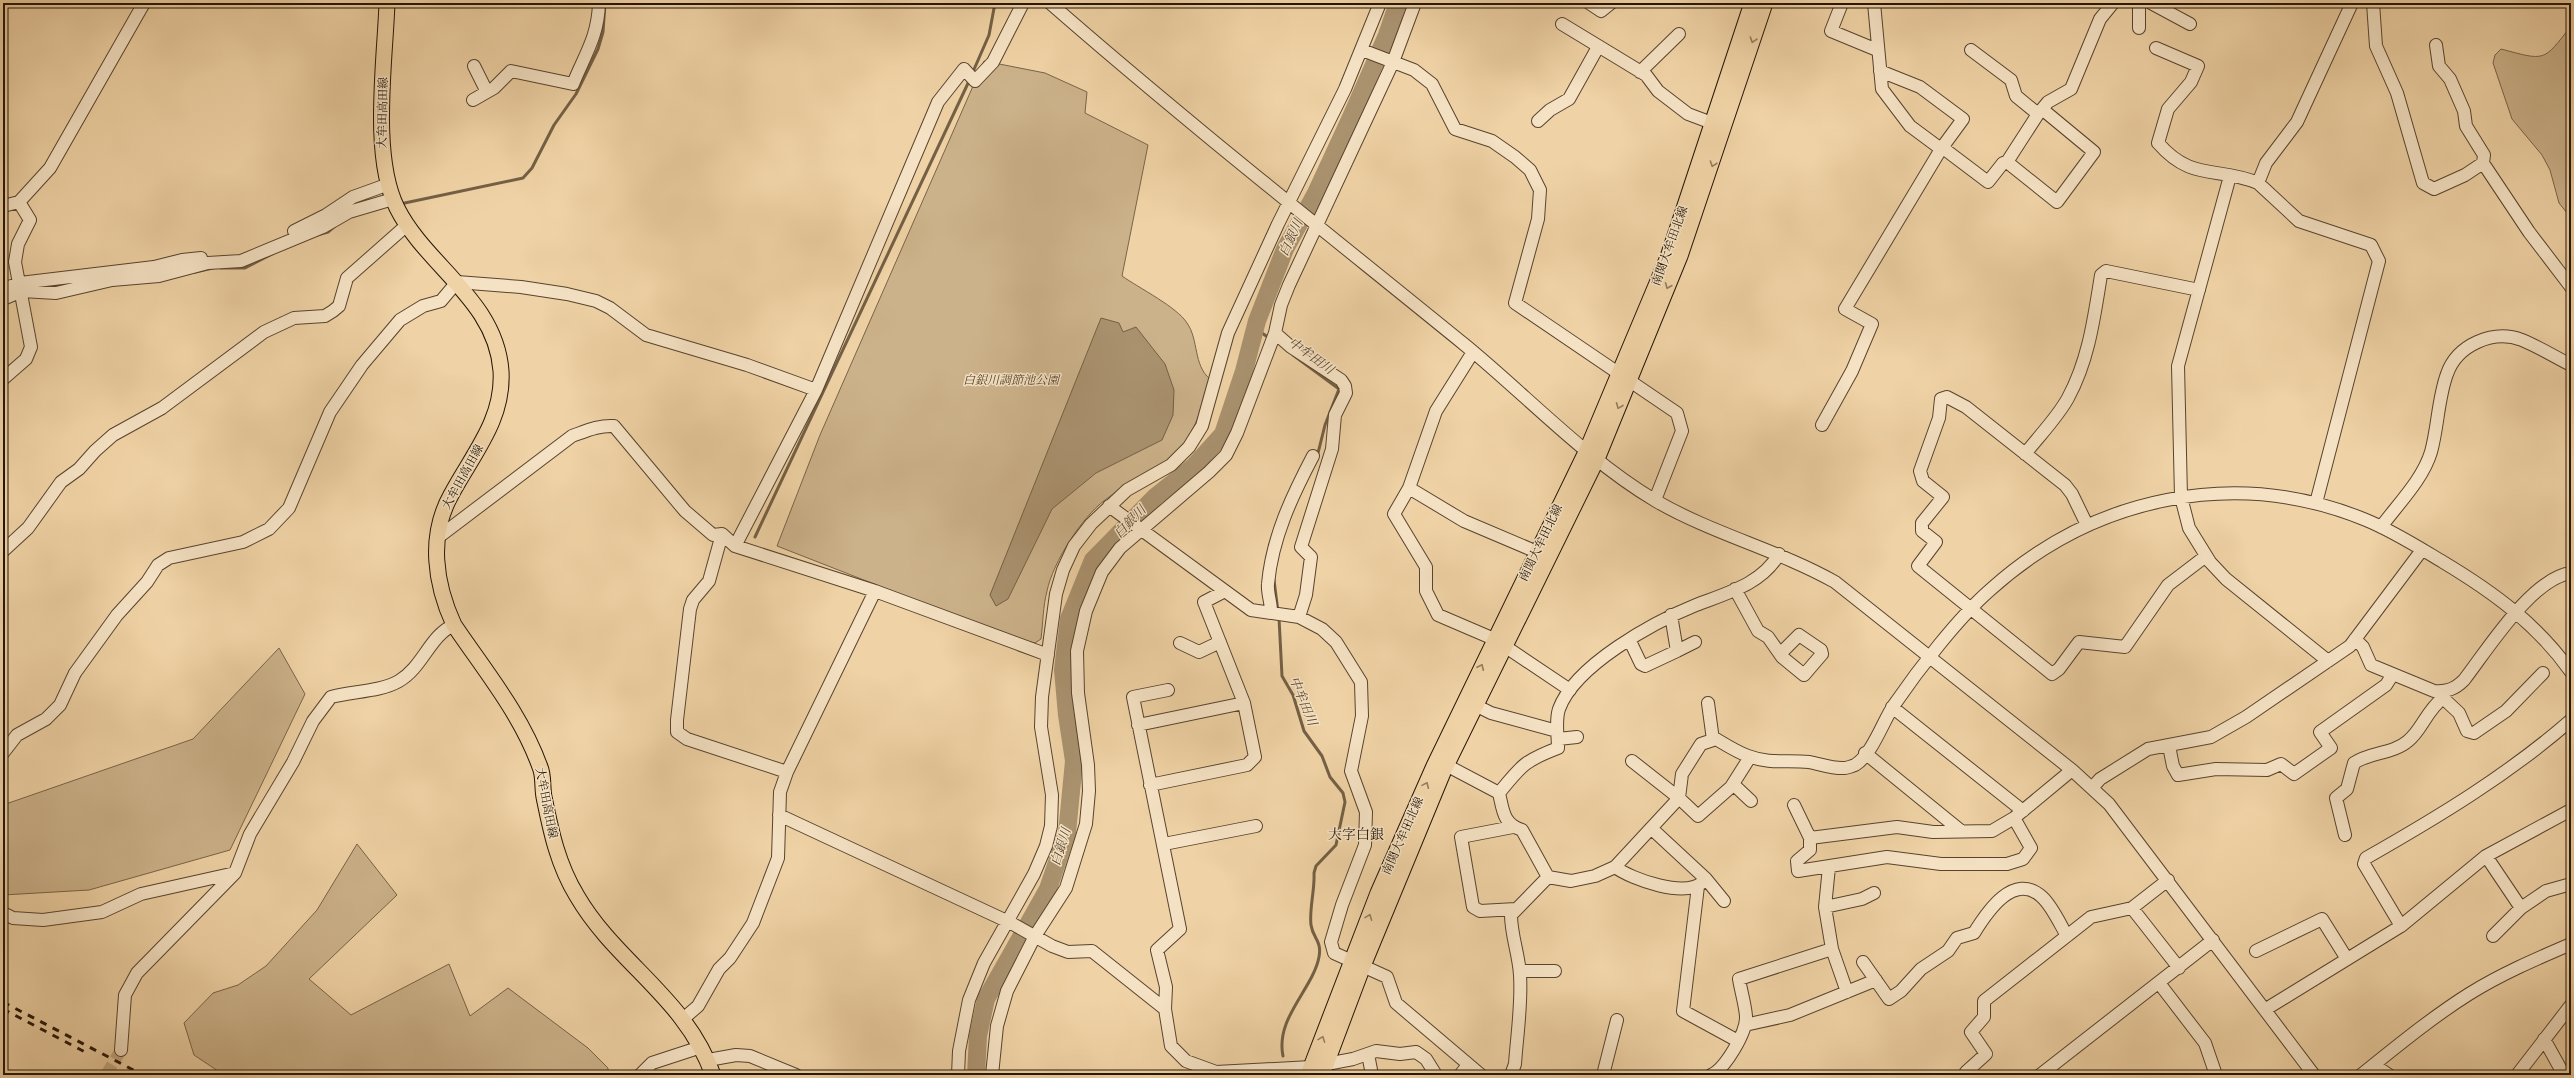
<svg xmlns="http://www.w3.org/2000/svg" width="2574" height="1078" font-family="'Libre Bodoni','Noto Serif JP',serif">
<style>
.green{fill:#ccb28a;stroke:#786448}
.water{fill:#aa926f;stroke:#746045}
.lines{fill:none;stroke-linecap:round;stroke-linejoin:round}
.stream{stroke:#746045;stroke-width:3}
.river{stroke:#aa926f;stroke-width:18}
.minor-tunnel{stroke:#c6ac85;stroke-width:12;stroke-dasharray:12 6;stroke-linecap:butt}
.minor-casing{stroke:#57442e;stroke-width:14}
.major-casing{stroke:#241507;stroke-width:17}
.minor{stroke:#f5e2c4;stroke-width:12}
.major{stroke:#efd2a5;stroke-width:15}
.rail{stroke:#241507;stroke-width:3;stroke-dasharray:7 7;stroke-linecap:butt}
.oneway{stroke:#947d5e}
.labels{text-anchor:middle;dominant-baseline:central;stroke-width:3;stroke-linejoin:round;paint-order:stroke}
.street-label{font-size:12px;fill:#241507;stroke:#f5e2c4}
.park-label{font-size:12px;font-style:italic;fill:#56442e;stroke:#f5e2c4}
.water-label{font-size:13px;font-style:italic;fill:#5a4731;stroke:#f5e2c4}
.quarter-label{font-size:14px;fill:#241507;stroke:#f5e2c4}
</style>
<rect width="100%" height="100%" fill="#efd2a5"/>
<filter id="stains"><feTurbulence type="fractalNoise" baseFrequency=".005" numOctaves="4"/><feColorMatrix values="0 0 0 0 .2 0 0 0 0 .09 0 0 0 0 .02 0 0 0 .5 -.17"/></filter>
<radialGradient id="worn" r=".72"><stop offset=".6" stop-color="#630" stop-opacity="0"/><stop offset="1" stop-color="#630" stop-opacity=".3"/></radialGradient>
<path class="green" d="M2571,26v192l-12,-15 -9,-33 -8,-15 -30,-36 -19,-56 2,-8 6,-6c45,12 42,13 70,-23z
M984,61l61,12 42,19 -2,21 63,32 -26,131c17,12 55,31 65,47 12,17 6,42 23,56 -8,31 -19,67 -47,86 -19,12 -40,21 -58,35 -23,17 -52,62 -58,91 -4,15 -4,32 -6,48l-6,4 -33,-9 -225,-88 43,-111z
M279,648l26,46 -75,156 -141,40 -86,5v-90l190,-66z
M357,844l40,51 -88,84 42,36 98,-51 21,52 38,-28 80,60 20,20v7h-384l-30,-20 -10,-32 29,-30 25,-8 28,-19 51,-56z"/>
<path class="water" d="M1101,318l18,5 4,9 13,-5 29,37 9,26 -1,25 -11,25 -66,33 -44,36 -44,90 -12,7 -6,-11z"/>
<g class="lines">
<path class="stream" d="M972,74l17,-39 6,-32
M400,204l123,-26 9,-10 22,-43 22,-31 22,-45 5,-17 2,-29
M317,235l11,-3 7,-6
M221,268h24l27,-14
M195,272l18,-4
M1255,328l14,10
M1293,355l46,34 -14,36 -8,32
M755,537l215,-458
M1274,580l4,32
M1279,618l3,58 11,19 11,36 18,25 8,21 13,16 2,9 -9,43 -20,21 -2,7c1,17 -5,36 -3,52 2,14 11,15 8,32 -6,32 -44,61 -36,99"/>
<path class="river" d="M976,1075l2,-39 8,-37 62,-110 19,-56 7,-72 -7,-46 -4,-45 6,-51 24,-59 62,-63 39,-31 29,-32 21,-63 13,-50 28,-72 31,-56 36,-78 35,-80 11,-32"/>
<path class="minor-tunnel" d="M106,1075l15,-25"/>
<defs>
<path id="minor" d="M1050,3c135,118 276,229 415,342 61,50 123,116 191,156 57,33 122,49 179,81l237,188 37,34 205,271
M1589,3l12,8 10,-8
M1842,3l-11,28 46,19
M1874,3l8,86 28,37 31,23
M2151,3l39,21
M2373,3l3,43 21,47 26,90 11,6 31,-14 18,-12 46,69 42,55
M1562,24l84,51 12,16 30,23 24,9
M2139,28v-25
M2436,45l3,21 11,13 14,32 2,15 18,29 -1,8
M2156,48l42,18 -7,16 -23,27 -10,34c34,39 59,23 100,40
M1362,50l52,20 18,14 23,45 37,12 23,16 15,13 10,20 -2,29 -23,84 162,110 5,18 -27,69
M1971,50l40,30 5,16 22,18 10,-12 23,-13 29,-70 13,-16
M474,66l13,26
M1640,72l39,-38
M473,100l21,-12 17,-17 62,13c12,-30 25,-47 26,-81
M2038,114l-31,48 50,40 37,-50 -52,-43
M1538,121l12,-11 19,-11 29,-52
M1943,148l45,34 15,-19 4,-1
M2230,176l-52,190 3,131 8,31 21,34 16,17 102,82
M3,206l16,-4 31,-34 94,-165
M294,231l32,-16 27,-18 36,-13
M3,289l17,-6 134,-16 28,-7 19,-2
M3,299l19,-8 34,2 56,-13 47,-4 49,-13 33,-2 82,-34 26,-15 44,-13
M1275,333l16,14 50,33 4,6 1,7 -11,22 -3,34 -31,98 10,10 -5,38 -7,22
M1473,352l-37,59 -27,77 -15,26 32,53v24l12,24 56,24 76,51
M3,379l23,-20 5,-12 -16,-85 3,-18 12,-24 -11,-18
M816,390l122,-288 26,-33 11,12 18,-19 30,-59
M1822,425l30,-54 20,-47 -27,-15 96,-160 22,-30 -43,-32 -40,-16
M2025,454c14,-18 32,-36 43,-56 21,-39 26,-80 33,-123l5,-4 93,19
M1409,488l55,33 73,31
M2316,503l63,-242 -8,-16 -72,-24 -41,-38 8,-20 31,-41 55,-119
M1109,506l142,104 48,7 23,12 14,13 25,40 1,34 -11,55 15,41 -1,33 -23,60 -11,37 3,11 53,24 9,26 85,72
M2087,525l-15,-31 -7,-9 -99,-78 -19,-10 -6,2 -2,19 -19,53 3,10 20,16 -21,26v8l14,11 -18,24 134,108 7,-5 20,-27 46,5 43,-62 38,-29
M2381,527c17,-23 42,-48 50,-75 7,-25 7,-54 16,-78 10,-29 46,-45 75,-34 17,7 33,17 49,25
M722,534l-13,47 -16,19 -3,9 -13,111v12l10,7 100,33
M436,539l136,-103c14,-5 27,-11 42,-10l71,85 28,24 9,-1 13,12 140,45 173,64
M3,551l25,-23 33,-46 18,-13 16,-18 18,-16 49,-27 102,-76 30,-14 31,-2 8,-5 6,-5 8,-28 60,-53
M1735,589l23,42 10,6 14,20 22,18 18,-21 -1,-4 -22,-15 -19,19
M1271,611c0,-9 -4,-19 -3,-27 4,-46 24,-88 45,-128
M2355,639l8,8 8,18 63,26c13,1 21,-2 30,-11 24,-31 68,-102 107,-107
M1630,641l11,23 4,2 32,-15 -6,-36
M1180,643l19,9 21,-10
M1677,651l18,-9
M1168,690l-35,7 47,232 -23,21 9,37 -1,22 6,37 15,15 30,11 95,-5 42,-8 23,-8 24,3 16,-2 10,7 10,16
M2442,691l1,7 16,15 8,18 7,2 32,-22 37,-38
M1708,703l5,37
M1475,705l16,8 66,18
M1892,707l131,104
M1138,725l106,-22
M1558,739l19,-2
M2169,746l4,20 5,9 38,-6 51,1 14,-6 13,10 37,-26 -11,-16 66,-47 7,-11
M3,753l14,-18 29,-16 14,-14 15,-32 42,-58 30,-33 11,-17 11,-7 74,-16 26,-13 20,-21 41,-96 32,-47 38,-45 23,-14 18,-5 16,-19 64,5 46,7 29,7 14,7 36,27 101,30 69,25 -81,156
M1865,753l96,78
M1632,761l47,37 19,18 33,-29 19,-30
M1446,765l53,28
M1733,784l18,17
M1150,785l97,-20 8,-8 -11,-54 -40,-101 21,-11
M2092,788l8,-9 48,-30 63,-12 35,-20 104,-71 72,-96
M1794,805l16,33
M779,815l232,108 41,23 16,6 24,-1 73,58
M2014,818l-22,13 -59,1 -36,-5 -87,11v12l-13,11 1,10 89,-14 54,7h66l16,-5 8,-11 -17,-30 58,-48
M1513,827l-52,10 12,70 7,4 36,-2
M1651,828l55,51 18,22
M2345,835l-9,-37 11,-9 7,-26c16,-11 39,-9 54,-22 14,-11 18,-30 35,-43
M1164,844l92,-18
M2486,856l35,52 25,-17 25,-7
M1615,867c18,13 70,31 88,15
M1829,867l-4,40 7,42 15,43
M1548,877l23,4 24,-5 20,-9 64,-69 3,-24 19,-30 15,-5c10,6 21,13 32,17 21,8 40,4 61,6 11,2 24,7 36,6 1,0 8,-2 10,-3 17,-10 28,-44 39,-60 24,-35 64,-87 96,-115 103,-93 245,-124 376,-70 27,11 52,27 77,42 50,30 94,62 128,110
M1548,877l-26,-47c-19,-6 -19,-20 -23,-37 23,-28 25,-32 59,-45 0,-12 -3,-27 1,-39 16,-44 95,-87 137,-104 31,-12 66,-21 83,-51
M1698,886l-15,125 55,30
M1825,907l37,-8 12,-6
M2132,908l36,-28
M3,913l10,5 30,2 59,-8 39,-18 94,-21
M2401,926l-37,-62 2,-6c72,-41 142,-83 205,-138
M2493,936l28,-28
M2256,951l66,-32 25,40
M1863,962l26,37 12,-8 20,-22 27,-18 9,-13 17,-5c13,-21 40,-62 68,-36 10,9 18,27 25,39
M1520,971h35
M2159,983l46,60 11,32
M2266,1009l135,-83 85,-70 85,-46
M683,1019l15,-13 21,-37 11,-11 23,-35 25,-65 2,-66 7,-20 88,-181
M1745,1025l45,-10 86,-35
M2544,1039l20,36
M121,1050l4,-55 12,-22 98,-100 15,-39 43,-72 20,-41 18,-24c22,-6 49,-5 68,-16 24,-14 31,-46 55,-56
M1368,1054l4,21
M708,1060l28,-5 14,1 46,19
M2374,1065l15,10
M640,1075l12,-12 49,-16
M958,1075l1,-24 10,-51 15,-37 50,-89 12,-28 5,-20 1,-31 -11,-68 1,-30 14,-103 7,-24 11,-24 17,-22 36,-34 44,-25 18,-18 13,-21 26,-93 50,-109 67,-135 35,-86
M992,1075l5,-49 10,-35 28,-55 31,-48 20,-64 3,-33 -1,-26 -10,-72 -1,-42 9,-40 16,-39 18,-24 89,-76 17,-17 11,-22 38,-100 6,-28 8,-20 104,-223 22,-59
M1460,1075l8,-10
M1511,1075l4,-11c2,-29 7,-60 5,-89 -1,-20 -9,-40 -9,-60l37,-38
M1603,1075l14,-55
M1711,1075c14,-6 36,-43 35,-59 -1,-12 -5,-25 -7,-37l93,-30
M1967,1075l-1,-3 20,-18 -15,-22 13,-15v-16l107,-84 41,-9 47,60
M2040,1075l173,-135
M2361,1075c35,-28 70,-57 108,-81 32,-20 67,-35 102,-50
M2517,1075l54,-70"/>
<path id="major" d="M387,3c-2,58 -16,153 10,205 29,58 99,92 104,163 3,49 -29,84 -50,124 -23,41 -16,89 3,130 31,46 67,89 86,142 4,9 2,20 4,30 7,35 14,68 33,99 39,67 109,102 136,179
M1308,1075l70,-182 56,-127 153,-316 81,-193 84,-254
M1322,1075l41,-109 81,-196 153,-311 83,-203 85,-253"/>
</defs>
<use href="#minor" class="minor-casing"/>
<use href="#major" class="major-casing"/>
<use href="#minor" class="minor"/>
<use href="#major" class="major"/>
<path class="rail" d="M3,1002l140,73
M3,1009l82,43"/>
</g>
<defs><path id="oneway-chevron" d="M-2-3.5L2.5 0L-2 3.5" fill="none" stroke-width="1.6" stroke-linecap="round" stroke-linejoin="round"/></defs>
<g class="oneway">
<use href="#oneway-chevron" transform="translate(1753 40) rotate(108)"/>
<use href="#oneway-chevron" transform="translate(1713 164) rotate(109)"/>
<use href="#oneway-chevron" transform="translate(1668 286) rotate(113)"/>
<use href="#oneway-chevron" transform="translate(1619 406) rotate(112)"/>
<use href="#oneway-chevron" transform="translate(1481 667) rotate(-65)"/>
<use href="#oneway-chevron" transform="translate(1426 785) rotate(-66)"/>
<use href="#oneway-chevron" transform="translate(1369 917) rotate(-69)"/>
<use href="#oneway-chevron" transform="translate(1322 1039) rotate(-69)"/>
</g>
<g class="labels">
<g class="street-label">
<text transform="translate(383 113) rotate(-89)">大牟田高田線</text>
<text transform="translate(1670 246) rotate(-70)">南関大牟田北線</text>
<text transform="translate(463 477) rotate(-61)">大牟田高田線</text>
<text transform="translate(1541 543) rotate(-64)">南関大牟田北線</text>
<text transform="translate(546 803) rotate(79)">大牟田高田線</text>
<text transform="translate(1403 836) rotate(-66)">南関大牟田北線</text>
</g>
<g class="park-label">
<text x="1011" y="380">白銀川調節池公園</text>
</g>
<g class="water-label">
<text transform="translate(1291 238) rotate(-65)">白銀川</text>
<text transform="translate(1311 356) rotate(36)">中牟田川</text>
<text transform="translate(1130 522) rotate(-46)">白銀川</text>
<text transform="translate(1303 701) rotate(68)">中牟田川</text>
<text transform="translate(1061 847) rotate(-73)">白銀川</text>
</g>
<g class="quarter-label">
<text x="1356" y="835">大字白銀</text>
</g>
</g>
<rect width="2574" height="1078" fill="none" stroke="#efd2a5" stroke-width="16"/>
<rect x="4" y="4" width="2566" height="1070" fill="none" stroke="#241507" stroke-width="2"/>
<rect x="8" y="8" width="2558" height="1062" fill="none" stroke="#241507"/>
<rect width="100%" height="100%" filter="url(#stains)"/>
<rect width="100%" height="100%" fill="url(#worn)"/>
</svg>
